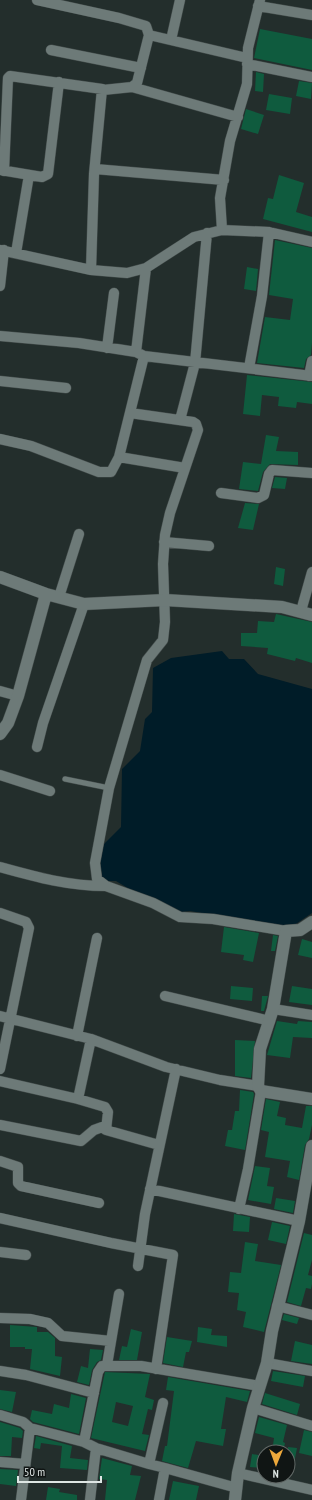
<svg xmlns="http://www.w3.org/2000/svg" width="312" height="1500" font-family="'PT Sans Narrow',sans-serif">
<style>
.water{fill:#001c28}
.building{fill:#0f5b3e;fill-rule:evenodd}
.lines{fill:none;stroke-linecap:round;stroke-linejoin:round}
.lane-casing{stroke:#434c4b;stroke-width:6}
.street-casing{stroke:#434c4b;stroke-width:11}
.secondary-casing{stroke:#434c4b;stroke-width:13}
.lane{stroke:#6d7a78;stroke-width:5}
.street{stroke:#6d7a78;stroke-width:10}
.secondary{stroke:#6d7a78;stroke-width:12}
</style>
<rect width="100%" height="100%" fill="#232e2c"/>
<path class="water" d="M222,651l7,8h15l14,15 54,15v224l-22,15 -100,-17 -9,1 -50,-22 -15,-9h-14l-3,-32 22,-22 1,-58 18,-18 5,-32 7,-7 1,-44 18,-10z"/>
<path class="building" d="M260,29l52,10v31l-58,-12z
M256,72l8,2 -1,18 -8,-1z
M299,81l13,2 -1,16 -15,-3z
M269,94l23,4 -2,16 -24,-4z
M246,109l18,6 -6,19 -17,-5z
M279,175l25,8 -8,29 16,5v15l-49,-13 5,-21 5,1z
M275,240l37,8v95l-1,12 -5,4 -2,9 -47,-5 8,-46 25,3 3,-21 -24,-4z
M247,267l11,2 -2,22 -12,-2z
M247,375l65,7v22l-15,-2 -1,6 -18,-2 1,-9 -17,-2 -2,21 -17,-2z
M266,435l13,2 -3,14 22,1v13l-28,-1 -7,8 -5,19 -19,-2 4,-27 18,2z
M275,477l12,1 -2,11 -13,-1z
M245,503l14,1 -6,26 -15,-2z
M276,567l9,2 -2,17 -9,-2z
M276,614l36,8v41l-16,-5 -1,3 -28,-7 1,-6 -27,-2v-13h16l1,-12 16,1z
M224,927l35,6 -6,29 -10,-2 1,-5 -23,-3z
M273,935l5,1 -3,15h-4z
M302,939l10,3v16l-14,-3z
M231,986l22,2 -1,13 -22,-2z
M292,986l20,3v16l-23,-3z
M262,996h6l-4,15h-3z
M277,1021l20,3 1,-3 14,1v16l-19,-1 -3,21 -23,-3z
M235,1040l20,1 -4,37 -16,-2z
M240,1090l13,2 1,2 -9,56 -20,-4 3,-16h4l3,-19h4z
M266,1099l14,3 -3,14 9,2 -1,7 17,3 4,-22h6v19l-3,14 -4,6 -6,35 -12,-3 3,-16 -25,-4 4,-25 -8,-2z
M255,1166l15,2 -3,18 7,1 -3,17 -23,-4z
M276,1198l19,3 -2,12 -19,-4z
M234,1214l16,3 -1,15 -16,-1z
M272,1222l18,4 -4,18 -18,-4z
M304,1233l8,2v25l-4,15 4,1v8l-1,5 -5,-1 -5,18 -14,-4z
M245,1242l13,2 -3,17 26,4 -17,67 -21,-5 3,-15 -9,-2 2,-17 -11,-1 2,-20 11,1z
M284,1314l15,4 -2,6 -15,-4z
M10,1325l27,2v5h11l7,6v18l7,1 -2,19 -30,-7 2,-20h-7v-2h-15z
M198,1327l14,2 -1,6 16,1v11l-30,-5z
M131,1329l11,3 -5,28h-18l3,-14 5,1z
M167,1337l25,4 -3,11h-3l-3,15 -20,-4z
M295,1341l17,4v19l-21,-3z
M90,1349l13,1 -2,10 -4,2 -5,8 -3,15 -12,-3 4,-16 7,2z
M273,1371l32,5 -2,11 -32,-6z
M105,1372l45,2 -5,23 9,3 -2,10 -4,-1 -6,25 7,1 -4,16 -54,-13zM116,1402l17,4 -5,20 -16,-4z
M168,1377l82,14 -3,11 -21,-5 -5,32h5l-3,17 -27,-5 -8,27 -26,-7 3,-15h2l7,-55 -8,-1z
M0,1390l16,2 -4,20 -12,-3z
M265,1393l35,11 -3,11 -35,-11z
M71,1394l15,4 -7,36 -46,-12 -3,-3 2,-9 20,4 2,-10 15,4z
M259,1417l28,8 -4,17 2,1 -2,9h-11l2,-14 -19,-5z
M0,1422l20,6 3,3 -1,7 -10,-1 -1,19h-11z
M304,1430l8,2v24l-13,-3z
M36,1436l36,10 -2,12 18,2 -1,10 -27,-2 2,-22 -21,-3 -1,6 -6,-1z
M288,1447l9,1 -5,26 -4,-1z
M252,1454l12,2v12l-14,-1z
M102,1458l30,8 -2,9 11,1 -6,24h-30l2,-20 -8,-1z
M0,1469l18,1 -2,16 -16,-2z
M173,1481l26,5 -3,14h-27z
M48,1487l12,2 -1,3 18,3v5h-31z"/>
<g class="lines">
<defs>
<path id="lane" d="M65,779l44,9"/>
<path id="street" d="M37,0l82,18 27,8 3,9 -12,48 -5,4 -29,3
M258,6l54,9
M149,35l98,23
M171,40l9,-40
M51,50l90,18
M247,64l65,13
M132,87l106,30
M95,169l129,11
M0,170l42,7 6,-3 11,-92
M4,171l4,-93 2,-2 92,13 -8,85 -3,96
M222,230l-2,-32 10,-57 17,-57 1,-36 12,-48
M0,250l91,20 36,3 19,-5 48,-31 28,-7 47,2 43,10
M16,253l13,-78
M0,286l4,-36
M0,336l79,7 57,9 8,4 168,20
M107,348l7,-55
M136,352l10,-84
M249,368l13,-72 7,-64
M309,376l3,-15
M0,381l66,7
M130,413l63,9 3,2 2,6 -28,83 -5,22 -2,29 2,58 -2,18 -16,20 -38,128 -14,75 2,16 9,7 47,17 27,14 33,2 73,12
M180,420l15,-57 12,-130
M0,439l31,7 68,26h12l8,-15 25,-101
M119,457l66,11
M221,493l37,5 6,-3 5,-21 3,-4 40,3
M164,542l45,4
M59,597l20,-63
M301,611l11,-39
M0,691l18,5
M37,747l6,-24 41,-119
M0,775l50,16
M0,867c36,10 68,19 106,19
M0,913l26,9 3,6 -29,141
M165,996l105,25
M273,1009l39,6
M0,1016l91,23 75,28 54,13 38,6
M77,1036l20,-98
M0,1081l78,18 27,8 3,5 -2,18 53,15
M78,1099l13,-60
M0,1125l81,16 13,-11 11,-4
M0,1161l18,6v16l3,3 78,17
M150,1189l149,32
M239,1209l9,-40 13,-78
M0,1218l111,25 62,12 -17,114
M0,1252l26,3
M138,1266l7,-52 31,-145
M277,1306l35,9
M0,1318l30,1 18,4 14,13 49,5
M267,1363l45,8
M107,1365l12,-71
M0,1371l26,4 68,18
M253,1408l59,18
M0,1415l23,7 7,6
M84,1442l14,-70 4,-6h39l119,20
M0,1462l25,2
M165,1468l72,20
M238,1473l74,17
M21,1500l9,-72 54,14 12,6 53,16
M90,1500l6,-52
M159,1500l6,-32 -16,-4 14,-61"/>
<path id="secondary" d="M0,577l46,17 38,10 81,-4 117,7 30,8
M0,734l8,-11 10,-27 28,-102
M312,922l-12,8 -14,1 -13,78 -13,40 -2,37 3,5 51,8
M235,1500l3,-27 15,-65 14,-45 5,-32 27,-110 13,-75"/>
</defs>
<use href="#lane" class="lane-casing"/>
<use href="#street" class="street-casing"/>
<use href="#secondary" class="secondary-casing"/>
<use href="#lane" class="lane"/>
<use href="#street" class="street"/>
<use href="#secondary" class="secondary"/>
</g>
<g transform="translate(276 1464) rotate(181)"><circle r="19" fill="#101514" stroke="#626967"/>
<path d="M0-3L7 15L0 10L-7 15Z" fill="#eda83b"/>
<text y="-6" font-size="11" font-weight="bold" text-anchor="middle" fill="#dee6e4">N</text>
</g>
<path d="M18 1476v6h83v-6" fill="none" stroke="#dee6e4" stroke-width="2"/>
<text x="24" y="1476" font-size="12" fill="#dee6e4" stroke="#101514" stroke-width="3" paint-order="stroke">50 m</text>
</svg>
